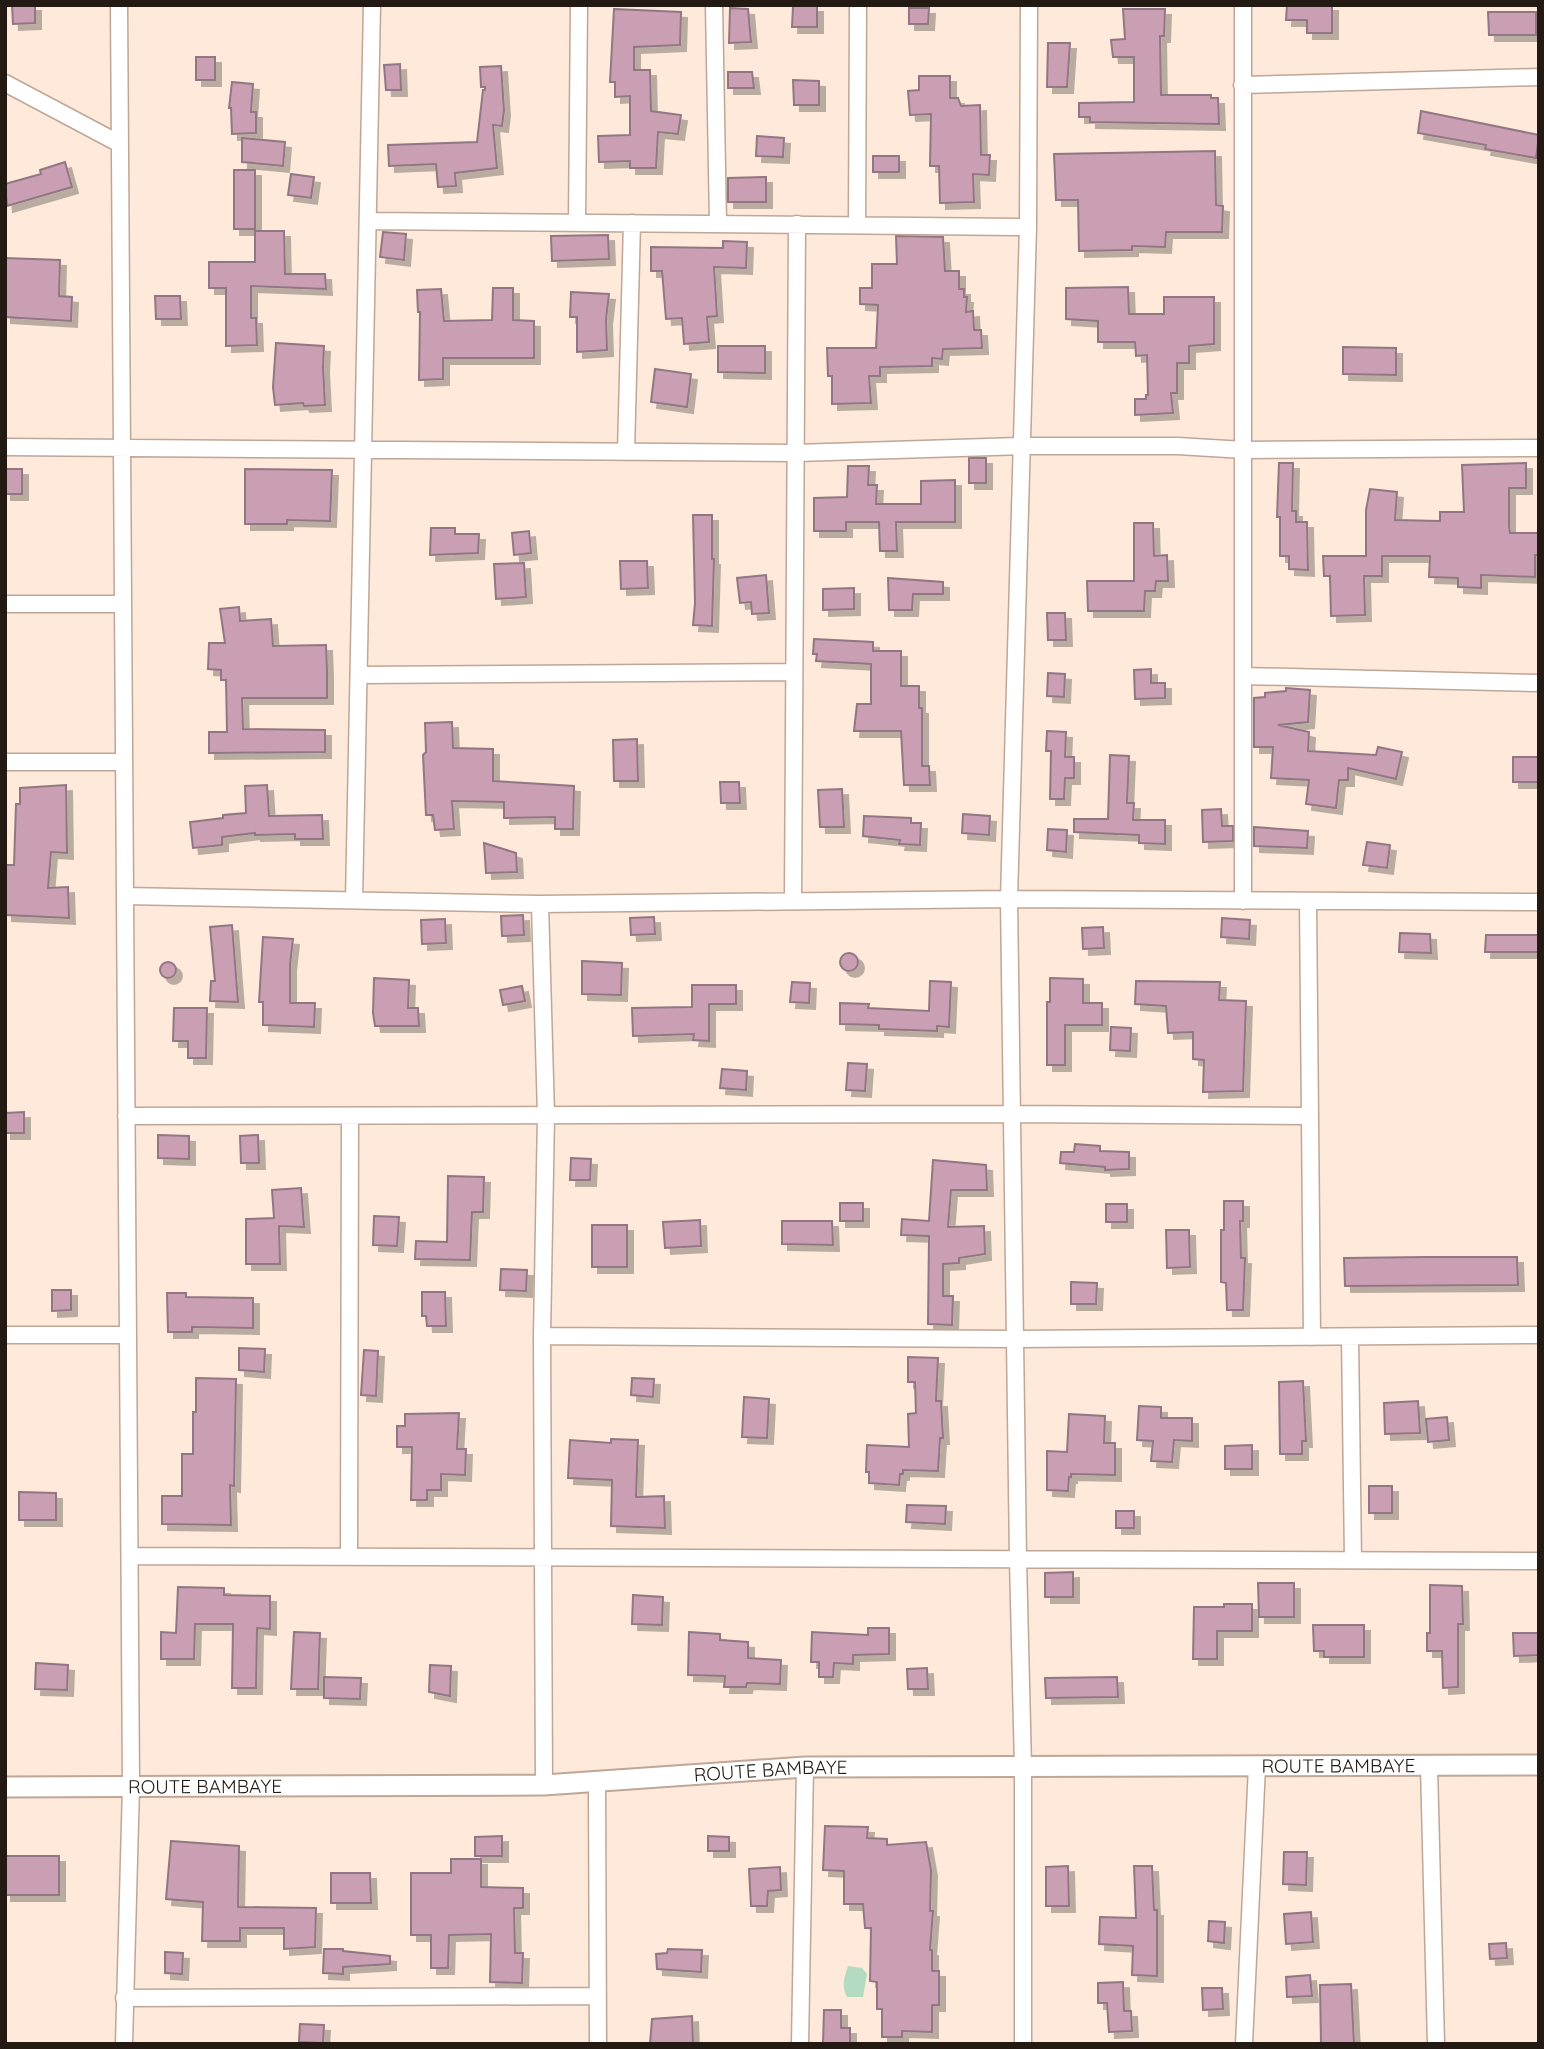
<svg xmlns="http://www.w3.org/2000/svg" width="1544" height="2049" font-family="Quicksand,sans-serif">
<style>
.green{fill:#b4dac1}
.building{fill:#ca9fb3;stroke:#917783;stroke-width:2;filter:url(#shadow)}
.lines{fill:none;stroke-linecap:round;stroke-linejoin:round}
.minor-casing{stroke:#bfa697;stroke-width:19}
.tertiary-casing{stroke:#bfa697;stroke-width:23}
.minor{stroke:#fff;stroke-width:16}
.tertiary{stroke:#fff;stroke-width:19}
.labels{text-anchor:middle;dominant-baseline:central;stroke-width:6;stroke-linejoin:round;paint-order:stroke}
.street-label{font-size:19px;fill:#241a14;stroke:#fee9db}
</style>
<defs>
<filter id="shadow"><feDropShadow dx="6" dy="6" stdDeviation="0" flood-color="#0004"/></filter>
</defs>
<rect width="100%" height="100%" fill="#fee9db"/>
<path class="green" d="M848,1966l14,2 5,6 -4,23h-16c-6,-12 -3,-18 1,-31z"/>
<path class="building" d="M12,5h23v18l-22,1z
M1287,5h45v28h-25v-13h-21z
M793,6h24v21h-25z
M730,8l18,1 3,33 -22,1z
M909,8h20l-1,16h-19z
M614,9l67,3 -1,33 -46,2v23h16l1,41 30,4 -3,19 -20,-2 -2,36h-26v-7l-31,1 -1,-26 32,-1v-39l-15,1v-15h-5z
M1123,9h42l-1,27h-4l1,59h50v3h7l1,26 -129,-2v-5h-11v-14l55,-1v-45h-21l-2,-17 14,-1z
M1488,12h48v23h-47z
M1048,43h22l-3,44h-20z
M196,57h19v23h-19z
M400,64l1,26h-15l-2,-25z
M501,66l3,44 -2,16 -9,-1 4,43 -42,5 1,13 -18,1 -2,-23 -47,2 -1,-21 89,-3 6,-52h2v-3h-4l-1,-20z
M728,72h24l2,16h-26z
M919,76h31v22h8l3,8 19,-1 1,50h9l-1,20 -16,-1 1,28 -34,1 -1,-37h-9l1,-52 -21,1 -2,-24 11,-1z
M793,80l26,1v24h-25z
M232,82l21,2 -2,28h5v21l-24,1 -1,-26h-2z
M1421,111l118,24 -3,23 -51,-9 1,-4 -68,-12z
M757,136l27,2 -1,19 -27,-1z
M242,138l43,4 -2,24 -41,-4z
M1215,151l1,54 7,1 -1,26h-56l-1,15 -33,-1v4l-53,1 -1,-51h-22l-2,-46z
M873,156h26v16h-26z
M65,162l7,25 -65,19 -2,-22 36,-10 -1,-4z
M234,170h21v59h-21z
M291,174l23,3 -3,21 -23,-3z
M766,177v25h-38v-24z
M255,231h29l1,43h40l1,15 -75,-3v32h5l1,27 -31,1v-58h-17v-26h46z
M383,232l23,2 -2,26 -24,-3z
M608,235l1,24 -57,2 -1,-25z
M896,236l47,1 2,34h14v18h5v8h3l-1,15 7,-1 1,19h7l1,18 -39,1 -1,10 -10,-1v8l-52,1v9h-11l2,27 -39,1v-28h-4l-1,-28h49l2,-43 -18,-1v-16h12v-24h25z
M723,241l24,1 -1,26 -32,-1 3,49 -10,1 2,25 -25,2 -2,-26 -16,1 -4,-48h-11v-24l72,1z
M5,258l55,2 -1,36 13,1 -1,24 -66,-4z
M1128,287l1,27h35v-17h50v47l-25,2v17h-12v30h-6l2,20 -38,2v-16h11v-4h2l-1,-40 -11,1 -1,-14h-37v-21l-32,-2v-31z
M493,288h20v32l21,1v37h-91v21l-24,1 1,-68h-2l-1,-22 24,-1 3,32 48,-1z
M571,292l38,2 -3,25 1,31 -30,2v-35h-7z
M155,296h25l1,23h-25z
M276,343l48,3 -1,21 2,38 -21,1 -1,-3 -28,2 -2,-18z
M718,346h47v27l-47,-1z
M1343,347l53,1v27l-53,-1z
M655,369l36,5 -4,33 -36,-5z
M969,458h17v25h-17z
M1279,463h14l-1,48h4v11h11l1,48 -19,-1v-13h-9v-39h-3z
M1526,463v25h-17v38l1,7h29v22h-4v22l-54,-2v13l-23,-1v-9l-29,-1 1,-21h-48v20h-18l1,39 -34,1 -1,-40h-6l-1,-20h43v-46l4,-21 27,3 -2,28 45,1v-9h24l-2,-47z
M848,466h21l-1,19h9l-1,19h45v-23l34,-1v42h-59l1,29h-17l-1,-29h-33v9h-32v-33l33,-1z
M5,469h17v25h-17z
M245,469l87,1 -2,51 -43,-1v4h-42z
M693,515h19v44h2l-2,67 -19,-1 2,-22z
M1134,523h19l1,33 13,-1 1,26h-12l-1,10h-10l-1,20h-56l-1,-30h47z
M431,528h24v6h24l-1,19 -48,2z
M529,531l2,22 -17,2 -2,-22z
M620,561h27l1,27 -27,1z
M524,563l2,34 -30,2 -2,-35z
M766,575l3,38 -17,1 -1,-12 -11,1 -3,-25z
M888,578l55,4v12h-30l-1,16h-23z
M854,588v21l-31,1v-21z
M239,607l1,14 31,-2 2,27 53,-1 1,26v27h-85l1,31 82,1v22l-116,1v-21h18l-1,-52h-5v-10l-13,-1 1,-26h16l-5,-34z
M1047,613h18l1,27h-18z
M814,639l59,3v9h28v35h18v22h3v58h7l1,19h-26l-3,-54h-47l3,-27h14v-40l-55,-3 1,-7h-4z
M1151,669v14h14v15l-30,1 -1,-29z
M1048,673l17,1 -1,23 -17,-1z
M1286,688l24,2 -2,32 -30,3 31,7 -1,19 68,4 2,-8 24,5 -6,27 -48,-11v12h-9l-3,28 -30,-4 3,-24 -38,-2 2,-31h-19v-49l11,-1v-4l21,-2z
M452,722l1,26 40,1v32l81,5 -1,43h-18v-12l-51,1v-16l-52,-1 2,28 -19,1 -2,-15h-7l-3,-60 3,-3 -1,-29z
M1047,731l19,1 -1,25h9v21h-9l-1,21h-14l1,-48h-5z
M637,739l1,42h-24l-1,-41z
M1110,755l19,1 -2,47h7l-1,17h32v24l-26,-1v-8l-65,-3v-13h34z
M1513,757h26v25h-26z
M720,782h19l1,21h-19z
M66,785l1,68 -16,-1 -3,36 20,-1 1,31 -63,-3 -1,-50h9l2,-61h4v-16z
M267,785l2,31 53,-1 1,24h-28v-5l-40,1v-2l-33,4v8l-29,3 -3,-26 33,-4v-3l23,-2 -1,-27z
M842,789l2,38h-24l-2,-37z
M1221,809l1,17h11v15l-30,1 -1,-32z
M963,814l27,2 -1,19 -27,-2z
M864,816l47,2v5h10l-1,22 -21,-1 1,-4 -37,-4z
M1254,827l54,4 -1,17 -53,-2z
M1048,829l19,1 -1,22 -19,-2z
M1367,842l23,3 -3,23 -24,-3z
M484,843l32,10 1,19 -31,1z
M523,915l1,20 -22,1 -1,-20z
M654,917l1,17 -24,1 -1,-17z
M1222,918l28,2 -1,19 -28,-2z
M445,919l1,24 -24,1 -1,-24z
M232,925l6,77 -28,-1 1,-20h4l-5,-54z
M1103,927l1,21 -21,1 -1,-21z
M1400,933l30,1 1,19 -32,-1z
M1486,935h52v17h-53z
M263,937l30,2 -3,26v38h25l-1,24 -51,-2v-23h-4z
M840 962a9 9 0 1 1 18 0a9 9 0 1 1-18 0Z
M582,961l40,2 -1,32 -39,-1z
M160 970a8 8 0 1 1 16 0a8 8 0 1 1-16 0Z
M374,978l35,2 -1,28h10l1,18h-44l-2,-13z
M1050,978l33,1v24h19v22h-37v40h-18v-63h3z
M930,981l21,1 -2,45 -12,-1v5l-58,-2v-4l-39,-1v-21l29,1 -1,4 61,3z
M1136,981l84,1 -1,18 27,1 -3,90 -40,1 1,-32 -11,-1v-27l-25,1 -2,-27 -31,-2z
M792,982l18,1 -1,20 -19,-1z
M692,985h44v19h-27v37l-16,-1 1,-6 -61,2 -1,-28 60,-1z
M522,986l3,15 -22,4 -3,-15z
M174,1008h33l-1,50h-18v-17h-15z
M1111,1027l20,1 -1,23 -20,-1z
M848,1063l19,1 -2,27 -19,-1z
M722,1069l25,2 -1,19 -26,-2z
M24,1112v21h-19v-20z
M158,1135l31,1v23l-31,-1z
M258,1135l1,28h-18l-1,-27z
M1075,1144l25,2v5l29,1v17l-24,1v-3l-45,-4 1,-11h13z
M571,1158l20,1 -1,21h-20z
M933,1160l53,5 1,25h-36l-3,37 36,-1 1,28 -26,4v5l-16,1v32h10l-1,29 -24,-1 1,-88 -28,-1 1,-16 27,2z
M448,1176l36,1 -1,35h-11l-2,48 -55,-1 1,-18 31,1z
M301,1188l3,39 -25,-1 1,38h-34v-45l28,-1 -2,-28z
M1224,1201h19v20h-3l1,37h4l-2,52h-16l-1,-27 -5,-1v-52h3z
M840,1203h23v18h-23z
M1106,1204h21v18h-21z
M374,1216l25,1 -2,29 -24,-1z
M700,1220l1,26 -36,2 -2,-26z
M782,1221h50l1,24 -51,-1z
M592,1225h35v42h-35z
M1166,1230h23l1,37 -23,1z
M1427,1257h90l1,28 -173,1 -1,-28z
M501,1269l26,1 -1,21 -26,-1z
M1071,1282l26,1 -1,21h-25z
M52,1290h19v20l-19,1z
M422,1292h23l1,34h-19l-1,-10h-4z
M167,1293h19v4l67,1v30l-61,-1v5h-24z
M239,1348l26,1 -1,23 -25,-2z
M364,1350l14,1 -2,45 -15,-1z
M908,1357l30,1 -2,43h5l2,37h-3l-2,33 -35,-1v4h-3l-1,11 -30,-2v-11h-3l1,-27 42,2 -1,-33 8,-1 -1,-31h-7z
M196,1378l40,1 -2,107 -4,-1 1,40 -69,-1v-28h20v-42h11v-42h3z
M632,1378l22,1 -1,18 -22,-2z
M1303,1381l3,60h-4v13h-22l-1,-72z
M744,1397l25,2 -2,39 -25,-1z
M1418,1401l2,32 -35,1 -1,-31z
M1139,1406l22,1v11h31v23l-18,-1 -2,22 -21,-1 2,-20 -16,-1z
M459,1413l-2,36h9l-1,26 -24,-1v16h-14v10h-16l1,-53h-15v-21h8v-12z
M1069,1414l36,2 -1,27h11v32l-44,-1v3h-2l-1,14 -21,-1v-39l20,1z
M1447,1417l2,23 -21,2 -2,-23z
M611,1439l27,1 -2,57 28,-1 1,32 -54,-2 1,-46 -44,-2 2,-38 41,3z
M1252,1445v24h-27v-23z
M1369,1486h23v27h-23z
M19,1492l37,1v27h-37z
M907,1505l39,1 -1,18 -39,-2z
M1116,1511h18v17h-18z
M1073,1572v25h-28v-24z
M1258,1583h36v34h-35z
M1430,1585l32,1 1,38h-5v63l-15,1 -1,-37h-15v-18h3z
M178,1587l46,1v7l46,1v33l-13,-1 -1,60h-24l1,-64h-38l-1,35h-33v-27l15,1z
M633,1595l30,2 -1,28 -30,-1z
M1224,1604h28v27h-35v28h-24l1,-52h30z
M1313,1625h51v32h-40v-6h-10z
M868,1628h21v26l-36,1v9l-19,-1 -1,14h-14v-15h-8l1,-30 56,3z
M294,1632l26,1 -2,56h-27z
M689,1632l31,2v6l28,2v16l33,2 -1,24 -33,-1 -1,4h-22l1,-11 -37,-1z
M1513,1633h26v22l-25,1z
M36,1663l32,2 -1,25 -32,-1z
M430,1665l21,1 -1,30 -21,-4z
M927,1668l1,21h-20l-1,-20z
M324,1677l37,1 -1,21 -36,-1z
M1117,1677l1,20 -72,1 -1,-20z
M825,1826l43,1 -1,11 20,1v6l39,-3 5,28 -1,41h3l-3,39h2v21h7v34h-7v27l-30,-1v6h-20v-28h-5v-27l-7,-1 1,-53h-6l-2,-24h-19v-33l-21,-1z
M502,1836v20h-27v-19z
M708,1836l21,1v14h-21z
M171,1841l68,5 -1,61 78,1 -1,39 -31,2v-21h-44v13h-38l1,-39 -37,-3z
M1284,1852h23l-1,33 -23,-1z
M5,1856h54v39h-54z
M451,1859h30v28l42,1v20h-9l1,45h8l-1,30 -32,-1 1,-48 -42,1 -1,33h-17v-33h-20v-62h40z
M1068,1866l1,40h-23v-39z
M1134,1866h18l2,44h3v66l-25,-1 1,-29 -34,-2 1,-27 36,1z
M780,1867l1,23 -13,1 -1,15h-16l-2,-37z
M331,1873h39l1,30h-40z
M1311,1912l2,30 -27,2 -2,-30z
M1209,1921l16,1 -1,21 -16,-2z
M1506,1943l1,15 -17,1 -1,-15z
M324,1949h19v2l47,5v8l-47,3v7l-20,-1z
M668,1949l34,1 -1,22 -44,-3 -1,-15 11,-1z
M165,1952l18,1 -1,21 -17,-1z
M1310,1975l2,21 -25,1 -1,-20z
M1123,1982l1,29h7l1,20 -23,1 -2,-29h-9v-20z
M1351,1984l3,60h-33l-1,-59z
M1202,1988h20l1,21 -20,1z
M824,2010h17v18h9v16h-27z
M692,2016l1,28h-43l2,-25z
M300,2024l24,1 -1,18 -24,-1z"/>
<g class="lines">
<defs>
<path id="minor" d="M119,5l12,1781 -7,258
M714,5l4,219
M1243,5v896
M5,83l115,61
M1242,85l297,-8
M368,221l660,6
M577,222l2,-217
M857,225l1,-220
M5,447l791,6 226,-7h156l66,4 295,-2
M626,452l6,-229
M5,604h118
M359,675l435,-3
M1244,676l295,7
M5,762h119
M125,896l415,8 469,-5 530,3
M354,900l18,-895
M793,901l4,-677
M1308,901l4,436
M540,904l6,211 -4,221 2,449
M126,1116l886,-2 298,2
M5,1335h123
M542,1336l473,3 524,-4
M1350,1337l3,223
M130,1556l1409,5
M349,1557l1,-441
M1429,1766l7,278
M597,1781l1,263
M124,1998l473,-2
M800,2044l5,-277
M1023,2044v-277l-5,-207 -9,-661 19,-672 1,-222
M1244,2044l13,-278"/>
<g id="tertiary">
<path id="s1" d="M5,1787l539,-2 261,-18 734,-2"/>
</g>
</defs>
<use href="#minor" class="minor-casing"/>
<use href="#tertiary" class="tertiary-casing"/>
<use href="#minor" class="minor"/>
<use href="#tertiary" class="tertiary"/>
</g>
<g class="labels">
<g class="street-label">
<text stroke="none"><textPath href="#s1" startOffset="1334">ROUTE BAMBAYE</textPath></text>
<text stroke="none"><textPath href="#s1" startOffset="766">ROUTE BAMBAYE</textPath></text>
<text stroke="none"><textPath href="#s1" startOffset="200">ROUTE BAMBAYE</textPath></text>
</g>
</g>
<rect width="1544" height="2049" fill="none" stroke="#241a14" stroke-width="14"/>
</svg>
